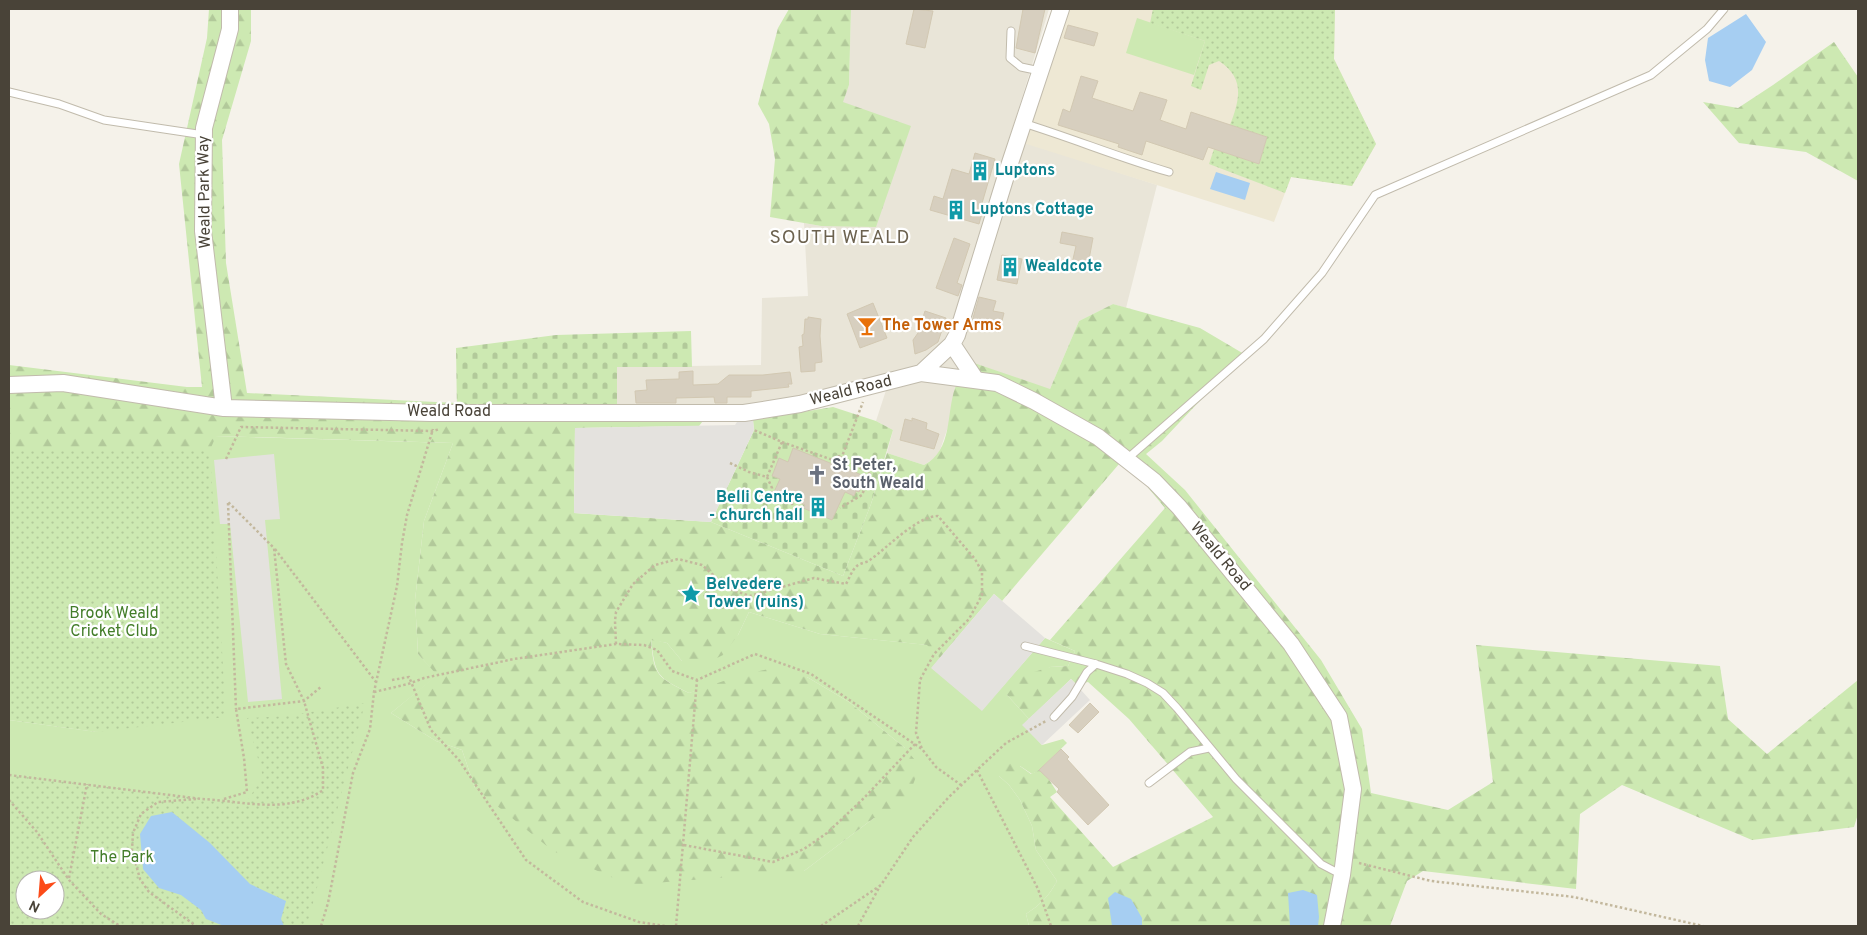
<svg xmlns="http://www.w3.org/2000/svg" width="1867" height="935" font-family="Overpass,sans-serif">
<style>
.residential{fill:#e9e5d8}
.education{fill:#eee8d4}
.grass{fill:#cde9b2;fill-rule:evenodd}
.forest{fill:url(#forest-firs)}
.cemetery{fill:url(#cemetery-stones)}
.park{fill:url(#park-dots);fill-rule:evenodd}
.parking{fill:#e4e2de}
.water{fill:#a6cef2}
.building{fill:#d7cfbf;stroke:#d2c8b2}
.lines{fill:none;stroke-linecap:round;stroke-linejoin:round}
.service-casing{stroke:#c1bbac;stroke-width:9}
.tertiary-casing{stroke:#c1bbac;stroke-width:18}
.path{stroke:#c3b89d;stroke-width:2.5;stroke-dasharray:2.5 2.5;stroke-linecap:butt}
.service{stroke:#fff;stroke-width:7}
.tertiary{stroke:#fff;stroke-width:16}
.labels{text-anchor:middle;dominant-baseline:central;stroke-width:4.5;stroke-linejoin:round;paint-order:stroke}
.culture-label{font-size:16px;font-weight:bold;fill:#0d838f;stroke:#fff;text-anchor:start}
.street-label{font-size:16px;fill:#494338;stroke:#fff}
.food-label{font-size:16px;font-weight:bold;fill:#c56008;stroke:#fff;text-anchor:start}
.worship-label{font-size:16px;font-weight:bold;fill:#5b616d;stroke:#fff;text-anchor:start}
.park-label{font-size:16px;fill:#437d29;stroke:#fff}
.quarter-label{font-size:19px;letter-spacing:1px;fill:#6c624f;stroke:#fff}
</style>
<defs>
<pattern id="forest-firs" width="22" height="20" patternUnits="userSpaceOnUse" patternTransform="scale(1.25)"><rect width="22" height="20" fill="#cde9b2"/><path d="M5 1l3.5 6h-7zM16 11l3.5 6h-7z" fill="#b2c99a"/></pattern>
<pattern id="cemetery-stones" width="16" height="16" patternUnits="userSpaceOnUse" patternTransform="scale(1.25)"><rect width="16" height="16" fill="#cde9b2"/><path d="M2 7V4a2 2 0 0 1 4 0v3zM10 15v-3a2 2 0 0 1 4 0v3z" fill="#b2c99a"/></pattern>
<pattern id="park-dots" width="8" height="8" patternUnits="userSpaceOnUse" patternTransform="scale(1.25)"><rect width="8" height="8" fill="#cde9b2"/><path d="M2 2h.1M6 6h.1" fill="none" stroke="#b2c99a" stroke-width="1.8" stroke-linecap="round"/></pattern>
</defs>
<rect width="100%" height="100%" fill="#f5f2ea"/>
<path class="residential" d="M851,9h198l-39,128 147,48 -31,123 -13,-4 -34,17 -29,68 -95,-2 -6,37 -9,26 -4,7 -12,8 -37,-12 6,-23 -17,-9 16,-49 -92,32 -183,9v-46l144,-2 1,-67 46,-2 -4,-73 17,3 21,-123 7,-18z"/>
<path class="education" d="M1066,9h269l-1,50 42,85 -24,42 -61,-9 -17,45 -254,-80z"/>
<path class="grass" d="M1137,18l68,23 -11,34 -68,-22z
M215,436l238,7 -29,78 -9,79 3,54 20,21 -47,38 45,28 26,9 13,38 329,83 70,-53 31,-70 -56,-46 -42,-25 -94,9 -24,7c-32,-16 -34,-17 -38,-54l16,4 15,18 56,-26 11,-23 71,22 108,11 12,13 -8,10 50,42 63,-72 30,13 -7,15 -18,1 -43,28 22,24 -6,6 19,20 21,-6 4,4 -28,27 -7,4 -12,-8 -21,10 10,9 11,15 12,26 4,24 21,31c-8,15 -17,24 -31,33l3,12h-1020v-206l88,12zM25,880h30v30h-30z"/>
<path class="forest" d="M209,9h42v32l-29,99 4,123 21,130 210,10v9l252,1 -10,13 -124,2 -1,85 137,9 132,54 28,-72 16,-51 37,12c29,-15 22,-51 31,-77 3,-9 13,-18 19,-25l76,26 29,-68 34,-17 87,24 44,26 -82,87 -16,13 39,36 136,170 41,69 9,64 77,17 45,-28 -17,-137 244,21 8,53 39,35 91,-74v134l-4,13 -102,13 -130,-55 -42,29 -4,75 -153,-18 -16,10 -17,45h-361l-3,-12c14,-9 23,-18 31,-33l-21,-31 -4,-24 -12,-26 -11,-15 -10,-9 -7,-12 14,-8 25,18 8,-4 9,8 9,14 -7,5 63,70 100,-50 -84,-98 -41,-37 -11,3 -6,-6 -42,40 -22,-24 14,-19 29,-9 18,-1 7,-15 -25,-11 115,-132 -20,-24 -26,-20 -117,137 -8,-7 -54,64 -13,-13 -107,-11 -71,-22 -11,23 -15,20 -22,11 -19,-5 -15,-18 -16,-3c3,36 6,37 38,53l49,-17 30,-7 39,8 42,25 56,46 15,18 -12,32 -19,20h-15l-70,53 -175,14 -76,-34 -78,-63 -13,-38 -26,-9 -45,-28 46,-38 -19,-21 -3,-54 9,-79 29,-78 -237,-7 -6,14h-201v-85l178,22h15l-23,-223 28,-126z
M789,9h62l-2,76 -6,17 68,24 -35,101 -55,-1 -51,-9 5,-58 -6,-35 -11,-20 20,-76z
M1834,42l24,35v104l-52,-29 -67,-9 -36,-41 35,6 35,-23z"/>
<path class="cemetery" d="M691,331l1,36h-75v46h-160l-1,-65 100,-13z
M833,407l43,14 17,9 -22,74 -28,72 -132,-54 43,-92 -1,-10z"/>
<path class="park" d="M1153,9h182l-1,50 42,85 -24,42 -61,-9 -6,16 -76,-29 5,-15 45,15 8,-27 -37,-12c10,-26 15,-47 -11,-64l-10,4 -8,25 -10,-4 14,-45 -55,-18z
M9,450h201l16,267 -130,15 -87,-12z
M365,703l-58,223h-298v-151l236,29 18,-27 -16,-59 39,-2zM25,880h30v30h-30z"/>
<path class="parking" d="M753,420l1,10 -43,92 -137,-9 1,-90v5l160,-3 2,-3z
M274,454l6,65 -15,1 17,179 -34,3 -18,-178h-10l-6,-64z
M994,594l51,44 -63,73 -51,-43z
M1071,679l19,21 -48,45 -20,-20z"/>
<path class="water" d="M1746,14l20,28 -14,28 -22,17 -21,-6 -4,-21 3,-22z
M1216,172l34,11 -5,17 -35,-11z
M172,812l38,31 40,41 36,17 -5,18 3,7h-60l-18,-7 -5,-9 -20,-15 -22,-7 -16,-19 -3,-35 11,-18z
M1303,890l14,5 2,22 -1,9h-28l-2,-33z
M1115,892l16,7 11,19v8h-30l-4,-28z"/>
<path class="building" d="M914,9l19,2 -8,37 -19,-4z
M1023,9h22l-10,44 -19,-5z
M1068,25l30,8 -4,13 -30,-8z
M1081,76l17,5 -6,17 41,13 7,-19 27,8 -7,20 26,9 5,-17 76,25 -8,27 -51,-17 -5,13 -57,-19 -4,14 -24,-8 1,-3 -61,-19 5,-16 7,3z
M975,153l20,6 -15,51h3l-4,14 -49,-14 4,-14 9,3 9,-30 17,5z
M1062,232l31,6 -6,32 -16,-2 5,-22 -16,-3z
M954,238l16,6 -13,39 5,2 -4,11 -22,-8z
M1002,255l20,4 -5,25 -20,-4z
M979,297l17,4 -3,10 11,2 -5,19 -28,-7z
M873,303l14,35 -27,10 -13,-34z
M925,311l21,7 -8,24 -12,8 -11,4 -2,-14 5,-7z
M808,317l13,2 -1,17 2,26 -7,1v8l-14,1 -2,-25 4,-1 -1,-11 2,-1 1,-15h3z
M693,371v14l25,-1 11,-9h34l27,-3 2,12h-4l1,3 -38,4v6h-24v6h-12l-1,-6 -38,1v5h-40l-1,-12 12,-1 -1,-10 33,-1v-7z
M912,418l15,5 -1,6 13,5 -5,15 -34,-9 5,-21 7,2z
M793,448l42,17v-2l31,14 -7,15 -3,-1 -2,5 -9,-4 -13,28 -29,-12 2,-3 -31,-13 6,-13 -8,-3 7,-18 9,4z
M1090,703l9,9 -21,21 -9,-8z
M1061,749l8,8 -2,2 42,46 -21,20 -31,-33 2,-3 -20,-19z"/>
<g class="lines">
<defs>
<path id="service" d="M1011,31l-1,27 11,9 19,4
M9,92l50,12 45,16 100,15
M1023,123c49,15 97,35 146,49
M1127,459l137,-120 58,-66 53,-78 276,-120 56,-46 17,-20
M1025,646l71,18 31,10 20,9 16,10 14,15 59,71 85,85 21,11
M1054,717l18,-20 15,-25 9,-8
M1149,783l41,-31 19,-4"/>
<path id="tertiary" d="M952,344l24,36
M921,373l31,-29 5,-9 52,-169 52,-157
M9,385l54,-2 161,25 207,5h313l56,-9 121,-31 76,10 37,18 64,36 56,44 25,26 112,137 48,73 14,72 -11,86 -10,51
M224,408l-21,-177 1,-103 26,-99v-20"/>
</defs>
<use href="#service" class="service-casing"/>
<use href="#tertiary" class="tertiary-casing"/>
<path class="path" d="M782,442l51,18 6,-4 3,1 28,17 -8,21 -22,13
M226,459l15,-32 192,4 7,-2
M841,459l22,-57
M730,463l19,9 18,5 15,-35 -28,-12
M767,477l5,11v7l20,9 6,-4 4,-7
M228,503l8,206
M275,549l101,133
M616,644l-1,-23 1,-9 17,-28 22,-19 23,-6 24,6 27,24 21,7 64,-18 32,6c3,-5 6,-14 10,-17 3,-4 10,-4 14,-7 17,-12 47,-44 68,-44l37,43 7,13v23l-13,24 -35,35 -14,26 -4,53 6,16
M392,680l17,-3 22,53 28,30 67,100 57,42 56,20 26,4
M374,692l34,-8 16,-6 90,-19 102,-15 28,1 13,5 15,21 25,9 58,-26 56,20 111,75 14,18 25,18
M977,770l61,119 13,37
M9,775l193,24c41,2 86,16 121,-9v-22l-19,-67 -18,-37 -12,-116 -46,-46
M196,799l-38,3 -17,12 -8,19 -1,17 8,29 9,13 47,34
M224,799l23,-7 -3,-34 -8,-49 68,-8 18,-15
M9,800l28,32 32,48 32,34 19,12
M684,845l89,17 31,-13 23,-16 36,-34 52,-55
M1359,863l72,18 143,16 129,29
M69,878l18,-94
M321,926l7,-23 25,-130 17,-44 4,-37 23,-106 5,-43 5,-28 26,-86
M676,926l21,-246
M821,926l60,-41 32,-48 35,-39 29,-28 29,-27 40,-22
M858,926l22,-40"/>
<use href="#service" class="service"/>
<use href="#tertiary" class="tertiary"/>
</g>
<defs>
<symbol id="building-bare" viewBox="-9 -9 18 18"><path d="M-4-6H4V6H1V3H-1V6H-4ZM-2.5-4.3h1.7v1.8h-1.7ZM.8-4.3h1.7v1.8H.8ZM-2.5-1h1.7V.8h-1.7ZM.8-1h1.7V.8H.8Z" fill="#0f9aa8" stroke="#fff" stroke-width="2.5" paint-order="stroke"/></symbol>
<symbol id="bar-bare" viewBox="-9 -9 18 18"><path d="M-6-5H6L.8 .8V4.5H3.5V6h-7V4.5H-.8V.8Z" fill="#e8710a" stroke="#fff" stroke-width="2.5" paint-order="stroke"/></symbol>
<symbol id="church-bare" viewBox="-9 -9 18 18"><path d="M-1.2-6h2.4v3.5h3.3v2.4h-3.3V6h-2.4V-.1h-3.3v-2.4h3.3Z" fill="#6b7280" stroke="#fff" stroke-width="2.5" paint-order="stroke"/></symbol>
<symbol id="sight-bare" viewBox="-9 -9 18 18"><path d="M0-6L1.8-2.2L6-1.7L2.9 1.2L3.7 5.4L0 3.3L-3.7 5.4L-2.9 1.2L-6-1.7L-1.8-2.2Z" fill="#0f9aa8" stroke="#fff" stroke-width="2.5" paint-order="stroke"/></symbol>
</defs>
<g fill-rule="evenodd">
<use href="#building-bare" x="966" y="157" width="28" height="28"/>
<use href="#building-bare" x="942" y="196" width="28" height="28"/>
<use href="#building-bare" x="996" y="253" width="28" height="28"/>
<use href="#bar-bare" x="853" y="312" width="28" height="28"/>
<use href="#church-bare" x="803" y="461" width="28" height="28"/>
<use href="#building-bare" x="804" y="493" width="28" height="28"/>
<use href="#sight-bare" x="677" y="580" width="28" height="28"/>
</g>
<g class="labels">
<g class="culture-label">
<text x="995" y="171">Luptons</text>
<text x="971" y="210">Luptons Cottage</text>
<text x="1025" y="267">Wealdcote</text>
<text x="803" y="498" text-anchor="end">Belli Centre<tspan x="803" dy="18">- church hall</tspan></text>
<text x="706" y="585">Belvedere<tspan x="706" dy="18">Tower (ruins)</tspan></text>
</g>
<g class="street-label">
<text transform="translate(205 192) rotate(-91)">Weald Park Way</text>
<text transform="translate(851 391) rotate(-14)">Weald Road</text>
<text x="449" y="412">Weald Road</text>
<text transform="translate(1220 557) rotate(50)">Weald Road</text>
</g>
<g class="food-label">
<text x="882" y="326">The Tower Arms</text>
</g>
<g class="worship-label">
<text x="832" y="466">St Peter,<tspan x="832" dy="18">South Weald</tspan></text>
</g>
<g class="park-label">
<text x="114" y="614">Brook Weald<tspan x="114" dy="18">Cricket Club</tspan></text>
<text x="122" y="858">The Park</text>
</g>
<g class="quarter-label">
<text x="840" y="238">SOUTH WEALD</text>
</g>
</g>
<rect width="1867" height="935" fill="none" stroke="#494338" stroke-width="20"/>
<g transform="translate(40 895) rotate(206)"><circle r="24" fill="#ffffff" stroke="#b6b4af"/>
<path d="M0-4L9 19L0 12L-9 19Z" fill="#fc4b19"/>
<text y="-8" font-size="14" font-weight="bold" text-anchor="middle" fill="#494338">N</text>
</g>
</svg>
